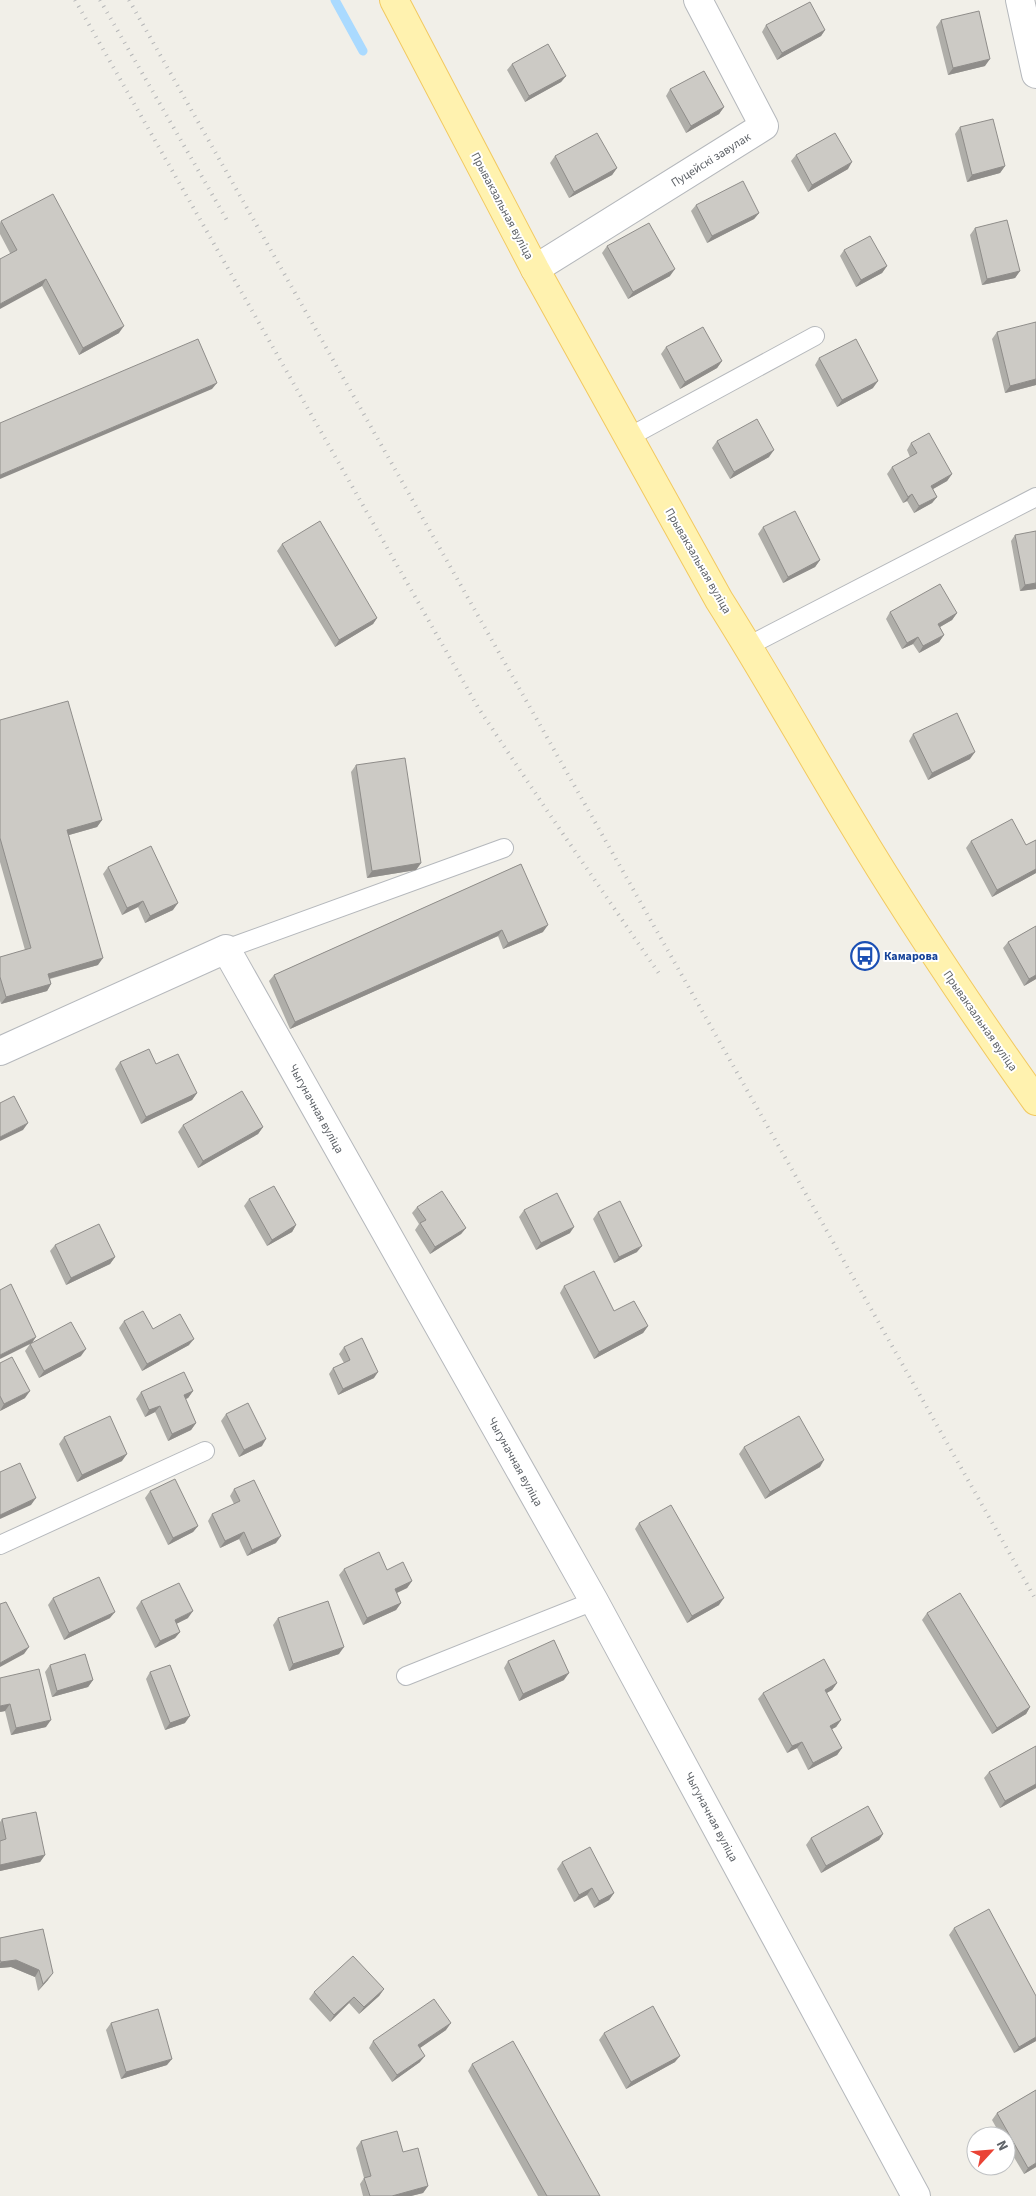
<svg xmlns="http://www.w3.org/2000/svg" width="1036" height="2196" font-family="'Source Sans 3',sans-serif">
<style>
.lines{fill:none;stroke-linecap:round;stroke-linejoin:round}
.stream{stroke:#aadaff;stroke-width:9}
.service-casing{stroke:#b5b8bc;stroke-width:20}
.minor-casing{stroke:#b5b8bc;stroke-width:30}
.primary-casing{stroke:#f2c960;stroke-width:30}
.service{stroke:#fff;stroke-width:18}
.minor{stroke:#fff;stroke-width:28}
.primary{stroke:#fff2af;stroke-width:28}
.rail{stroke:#b6b7b8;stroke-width:4;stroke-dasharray:1 6;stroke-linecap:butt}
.wall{fill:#afaea9}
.shaded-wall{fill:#8f8d8a}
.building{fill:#cccac5;stroke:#8f8d8a}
.labels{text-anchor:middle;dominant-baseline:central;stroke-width:4;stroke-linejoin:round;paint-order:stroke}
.street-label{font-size:12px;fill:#5f6368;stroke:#fff}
.transit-label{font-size:12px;font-weight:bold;fill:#164399;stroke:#fff;text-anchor:start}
</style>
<rect width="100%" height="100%" fill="#f1efe8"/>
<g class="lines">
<path class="stream" d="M335,0l28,51"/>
<defs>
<path id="service" d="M629,437l186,-101
M748,646l288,-149
M226,949l278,-101
M0,1545l205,-94
M406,1676l188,-75"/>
<path id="minor" d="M1020,0l16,74
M535,269l229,-143 -66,-126
M0,1051l226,-102 368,652 322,595"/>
<path id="primary" d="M394,0l141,269 184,331c47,74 89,150 134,224 57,95 119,187 183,277"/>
</defs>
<use href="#service" class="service-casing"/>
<use href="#minor" class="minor-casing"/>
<use href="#primary" class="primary-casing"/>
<use href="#service" class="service"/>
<use href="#minor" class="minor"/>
<use href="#primary" class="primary"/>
<path class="rail" d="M75,0l404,709 71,106 110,160
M100,0l128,222
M129,0l907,1600"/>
</g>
<path class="wall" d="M941,20l44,46 -37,9 -12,-48z
M766,25l59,5 -4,6 -44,24 -15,-28z
M512,64l54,12 -5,6 -36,20 -18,-32z
M670,89l54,18 -5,7 -33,19 -20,-37z
M960,127l45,39 -5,7 -33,9 -12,-48z
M796,155l52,14 -40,23 -17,-31z
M555,156l62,12 -5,7 -43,23 -19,-35z
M696,205l63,8 -5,6 -47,24 -16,-32z
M1,221l118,112 -40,22 -37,-69 -32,-33 -10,-19v-11z
M975,228l45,43 -5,7 -33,7 -12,-50z
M607,246l63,30 -42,23 -26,-46z
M844,250l43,16 -5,7 -26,14 -16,-31z
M997,332l39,53 -31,8 -13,-54z
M666,347l56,14 -5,7 -37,21 -19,-35z
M819,358l54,30 -36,19 -22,-42z
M717,441l52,16 -39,22 -18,-31z
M911,443l41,31 -5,7 -14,8 4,8 -5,6 -18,10 -7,-12 -4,2 -16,-29 5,-7 18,-10 -3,-7z
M763,527l57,33 -5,7 -32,16 -25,-49z
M1015,535l21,54 -16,2 -9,-50z
M282,544l95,74 -4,6 -38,23 -58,-96z
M890,612l67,1 -5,7 -12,7 4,8 -5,7 -20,11 -6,-9 -11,5 -16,-30z
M0,720l102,100 -5,7 -28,8 29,130 -48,14 1,5 -4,7 -46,13 -1,-3v-44l25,-7 -25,-88z
M913,734l57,25 -42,21 -19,-39z
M356,765l65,98 -5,7 -49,8 -16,-106z
M1036,840v33l-44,24 -26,-49 5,-7 55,4z
M521,864l22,68 -40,17 -5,-13 -208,93 -21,-48 5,-6z
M108,867l65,43 -28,13 -7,-16 -16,8 -19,-41z
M1036,926v53l-12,7 -21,-38 5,-6z
M120,1062l36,2 41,29 -5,7 -51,24 -26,-55z
M183,1125l80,2 -5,7 -60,34 -20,-36z
M249,1199l47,26 -4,7 -25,14 -23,-40z
M417,1207l49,21 -5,6 -31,20 -15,-24 4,-6 -7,-11z
M524,1210l46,23 -34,17 -17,-33z
M598,1212l39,40 -23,11 -21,-44z
M55,1245l60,12 -5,7 -44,21 -16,-34z
M564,1286l50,25 34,15 -5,7 -49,26 -34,-66z
M124,1321l29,8 36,16 -47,26 -23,-43z
M30,1344l51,12 -42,22 -14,-27z
M344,1347l30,31 -36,17 -9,-21 4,-6 11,-5 -5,-9z
M0,1363l25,35 -25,13z
M193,1391l-5,7 -3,1 11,24 -5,7 -23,11 -13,-29 -10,5 -9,-18 5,-7z
M226,1414l36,32 -23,11 -18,-36z
M64,1437l58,24 -45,21 -18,-38z
M744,1447l76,20 -55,32 -26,-45z
M234,1489l42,54 -29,13 -8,-17 -19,9 -12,-27 4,-7 22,-10 -4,-8z
M150,1491l48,35 -5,6 -25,13 -23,-47z
M639,1523l80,82 -32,18 -52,-94z
M344,1569l43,1 25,11 -5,7 -10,5 4,10 -5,7 -33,15 -24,-50z
M53,1598l57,20 -46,22 -16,-35z
M141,1601l47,17 -12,6 4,8 -5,6 -20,10 -19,-40z
M927,1613l103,94 -4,7 -34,20 -70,-114z
M278,1618l61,36 -50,17 -16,-46z
M508,1661l56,19 -45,21 -15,-33z
M50,1665l43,15 -5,7 -36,10 -7,-25z
M39,1669l7,58 -35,8 -6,-24 -5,1z
M150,1672l35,51 -20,7 -19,-51z
M837,1683l-5,7 -6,3 15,27 -5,7 -5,2 11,19 -5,7 -29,15 -11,-22 -10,5 -29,-54 5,-6z
M1036,1746v42l-36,20 -16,-30 5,-6z
M2,1819l43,36 -5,7 -40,9v-49z
M883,1834l-4,6 -58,33 -15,-28 5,-7z
M562,1862l52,31 -5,7 -15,8 -7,-13 -13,7 -17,-33z
M954,1928l82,113 -22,12 -65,-118z
M43,1929l5,51 -10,11 -3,-14 -24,-10 -11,1v-30z
M384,1989l-5,7 -20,18 -10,-11 -19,19 -21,-23 5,-7z
M111,2023l56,42 -46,14 -15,-49z
M446,2030l-26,18v14l-28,20 -23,-34 4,-7z
M604,2033l71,29 -49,27 -27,-49z
M472,2064l128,132h-62l-70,-125z
M1036,2090v77l-12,7 -18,-30v-8h-5l-9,-16 5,-7z
M361,2141l42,11 25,34 -5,7 -12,3h-48l-3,-12 4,-6 -8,-30z"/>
<path class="shaded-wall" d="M825,30l-4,6 -44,24 5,-7z
M990,59l-5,7 -37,9 5,-7z
M566,76l-5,6 -36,20 4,-6z
M724,107l-5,7 -33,19 5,-7z
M852,162l-4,7 -40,23 4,-7z
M1005,166l-5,7 -33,9 5,-7z
M617,168l-5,7 -43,23 5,-6z
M759,213l-5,6 -47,24 5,-7z
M887,266l-5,7 -26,14 5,-7z
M675,269l-5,7 -42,23 5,-7z
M1020,271l-5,7 -33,7 5,-6z
M46,279l-4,7 -42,23v-5z
M124,326l-5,7 -40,22 4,-7z
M722,361l-5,7 -37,21 5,-7z
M1036,379v6l-31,8 5,-7z
M878,381l-5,7 -36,19 5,-7z
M217,383l-5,6 -212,90v-4z
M774,450l-5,7 -39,22 4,-7z
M952,474l-5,7 -21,12 5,-7z
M912,494l-5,7 -4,2 5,-6z
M937,497l-5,6 -18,10 5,-7z
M820,560l-5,7 -32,16 5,-6z
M1036,583v6l-16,2 5,-6z
M957,613l-5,7 -19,11 5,-7z
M377,618l-4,6 -38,23 4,-7z
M944,635l-5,7 -20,11 4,-7z
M918,637l-5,7 -11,5 5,-6z
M975,752l-5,7 -42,21 4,-7z
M102,820l-5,7 -35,10 5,-7z
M421,863l-5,7 -49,8 5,-7z
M1036,869v4l-44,24 5,-7z
M143,901l-5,6 -16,8 5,-7z
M178,903l-5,7 -28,13 5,-7z
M548,925l-5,7 -40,17 5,-6z
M502,930l-4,6 -208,93 5,-7z
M103,958l-5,7 -54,15 4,-6z
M1036,975v4l-12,7 5,-7z
M51,984l-4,7 -46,13 5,-7z
M197,1093l-5,7 -51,24 5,-7z
M28,1123l-5,7 -23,11v-4z
M263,1127l-5,7 -60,34 5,-7z
M296,1225l-4,7 -25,14 5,-6z
M574,1227l-4,6 -34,17 5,-7z
M466,1228l-5,6 -31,20 5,-7z
M642,1246l-5,6 -23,11 5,-6z
M115,1257l-5,7 -44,21 5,-7z
M648,1326l-5,7 -49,26 5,-7z
M36,1337l-4,6 -32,16v-4z
M194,1339l-5,6 -47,26 5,-7z
M86,1349l-5,7 -42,22 5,-7z
M378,1372l-4,6 -36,17 5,-6z
M30,1391l-5,7 -25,13 4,-7z
M193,1391l-5,7 -9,4 5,-7z
M160,1406l-5,6 -10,5 4,-7z
M196,1423l-5,7 -23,11 4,-7z
M266,1439l-4,7 -23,11 5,-7z
M127,1454l-5,7 -45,21 5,-7z
M824,1460l-4,7 -55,32 5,-7z
M36,1498l-5,7 -31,14v-4z
M198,1526l-5,6 -25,13 5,-7z
M244,1532l-5,7 -19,9 5,-7z
M281,1536l-5,7 -29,13 5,-6z
M412,1581l-5,7 -17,8 5,-7z
M724,1598l-5,7 -32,18 5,-7z
M401,1603l-5,7 -33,15 4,-7z
M193,1611l-5,7 -18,9 5,-7z
M115,1612l-5,6 -46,22 5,-7z
M180,1632l-5,6 -20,10 5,-7z
M29,1647l-5,7 -24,13v-4z
M344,1647l-5,7 -50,17 4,-7z
M569,1673l-5,7 -45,21 4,-7z
M93,1680l-5,7 -36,10 5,-6z
M837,1683l-5,7 -12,7 5,-7z
M10,1704l-5,7 -5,1v-6z
M1030,1707l-4,7 -34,20 5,-6z
M190,1716l-5,7 -20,7 5,-7z
M51,1720l-5,7 -35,8 5,-7z
M841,1720l-5,7 -11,6 5,-7z
M802,1742l-5,6 -10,5 5,-7z
M842,1748l-5,7 -29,15 5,-7z
M1036,1784v4l-36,20 5,-7z
M883,1834l-4,6 -58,33 5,-7z
M45,1855l-5,7 -40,9v-6z
M592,1888l-5,7 -13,7 5,-7z
M614,1893l-5,7 -15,8 5,-7z
M16,1960l23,10 -4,7 -24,-10 -11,1v-5l1,-1z
M53,1973l-5,7 -10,11 5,-7z
M384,1989l-5,7 -20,18 5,-7z
M354,1997l-5,6 -19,19 4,-7z
M451,2023l-5,7 -32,22 4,-7z
M1036,2037v4l-22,12 5,-6z
M425,2056l-5,6 -28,20 5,-7z
M680,2056l-5,6 -49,27 5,-7z
M172,2059l-5,6 -46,14 5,-7z
M1036,2163v4l-12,7 4,-6z
M428,2186l-5,7 -12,3h-19z"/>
<path class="building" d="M810,2l15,28 -43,23 -16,-28z
M979,11l11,48 -37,9 -12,-48z
M548,44l18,32 -37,20 -17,-32z
M704,71l20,36 -33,19 -21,-37z
M993,119l12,47 -33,9 -12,-48z
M597,133l20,35 -43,24 -19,-36z
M835,133l17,29 -40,23 -16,-30z
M743,181l16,32 -47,23 -16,-31z
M53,194l71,132 -41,22 -37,-69 -46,25v-45l17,-9 -16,-29z
M1007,220l13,51 -33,8 -12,-51z
M649,223l26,46 -42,23 -26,-46z
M870,236l17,30 -26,14 -17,-30z
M1036,322v57l-26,7 -13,-54z
M703,327l19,34 -37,21 -19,-35z
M198,339l19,44 -217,92v-52z
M856,339l22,42 -36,19 -23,-42z
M757,419l17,31 -40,22 -17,-31z
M929,433l23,41 -21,12 6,11 -18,9 -7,-12 -4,3 -16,-30 25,-14 -6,-10z
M795,511l25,49 -32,17 -25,-50z
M320,521l57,97 -38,22 -57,-96z
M1036,531v52l-11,2 -10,-50z
M940,584l17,29 -19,11 6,11 -21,11 -5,-9 -11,6 -17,-31z
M68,701l34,119 -35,10 36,128 -55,16 3,10 -45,13 -6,-20v-20l31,-9 -31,-110v-118z
M957,713l18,39 -43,21 -19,-39z
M405,758l16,105 -49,8 -16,-106z
M1012,819l14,26 10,-5v29l-39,21 -26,-49z
M151,846l27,57 -28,13 -7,-15 -16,7 -19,-41z
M521,864l27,61 -40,18 -6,-13 -207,92 -21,-47z
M1036,926v49l-7,4 -21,-37z
M149,1049l7,15 22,-10 19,39 -51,24 -26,-55z
M242,1091l21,36 -60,34 -20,-36z
M14,1096l14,27 -28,14v-34z
M274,1186l22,39 -24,15 -23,-41z
M442,1191l24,37 -31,19 -15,-24 6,-3 -9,-13z
M557,1193l17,34 -33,16 -17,-33z
M620,1201l22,45 -23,11 -21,-45z
M99,1224l16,33 -44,21 -16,-33z
M594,1271l20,40 20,-10 14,25 -49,26 -35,-66z
M11,1284l25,53 -36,18v-65z
M143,1311l10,18 27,-15 14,25 -47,25 -23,-43z
M71,1322l15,27 -42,22 -14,-27z
M362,1338l16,34 -35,17 -10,-21 17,-8 -6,-13z
M12,1357l18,34 -26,13 -4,-8v-33z
M184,1372l9,19 -9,4 12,28 -24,11 -12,-28 -11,4 -8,-18z
M248,1403l18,36 -22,11 -18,-36z
M110,1416l17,38 -45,21 -18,-38z
M799,1416l25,44 -54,32 -26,-45z
M20,1463l16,35 -36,17v-43z
M175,1479l23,47 -25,12 -23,-47z
M254,1480l27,56 -29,14 -8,-18 -19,9 -13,-27 28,-13 -6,-12z
M671,1505l53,93 -32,18 -53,-93z
M379,1552l8,18 16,-8 9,19 -17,8 6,14 -34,15 -23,-49z
M99,1577l16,35 -46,21 -16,-35z
M179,1583l14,28 -18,9 5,12 -20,9 -19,-40z
M960,1593l70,114 -33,21 -70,-115z
M328,1601l16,46 -51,17 -15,-46z
M6,1602l23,45 -29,16v-59z
M554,1640l15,33 -46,21 -15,-33z
M85,1654l8,26 -36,11 -7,-26z
M824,1659l13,24 -12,7 16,30 -11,6 12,22 -29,15 -11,-21 -10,4 -29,-53z
M170,1665l20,51 -20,7 -20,-51z
M39,1669l12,51 -35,8 -6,-24 -10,2v-28z
M1036,1746v38l-31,17 -16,-29z
M868,1806l15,28 -57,32 -15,-28z
M36,1812l9,43 -45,10v-24l6,-2 -4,-20z
M590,1847l24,46 -15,8 -7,-13 -13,7 -17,-33z
M989,1909l47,87v41l-17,10 -65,-119z
M43,1929l10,44 -10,11 -4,-14 -23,-10 -15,2 -1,-2v-22z
M353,1956l31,33 -20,18 -10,-10 -20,18 -20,-23z
M434,1999l17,24 -33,22 7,11 -28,19 -24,-34z
M653,2006l27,50 -49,26 -27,-49z
M158,2009l14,50 -46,13 -15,-49z
M513,2041l87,155h-53l-75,-132z
M1036,2090v73l-8,5 -31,-55z
M397,2131l6,21 15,-4 10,38 -36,10h-22l-6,-18 7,-2 -10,-35z"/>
<defs>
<symbol id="bus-ring" viewBox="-11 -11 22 22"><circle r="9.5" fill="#fff" stroke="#1a4fb4" stroke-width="1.5"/><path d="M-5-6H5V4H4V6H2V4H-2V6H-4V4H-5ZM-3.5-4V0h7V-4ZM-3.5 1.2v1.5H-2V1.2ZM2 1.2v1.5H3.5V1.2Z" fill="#1a4fb4"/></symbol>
</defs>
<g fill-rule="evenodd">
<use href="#bus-ring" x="849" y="940" width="32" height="32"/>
</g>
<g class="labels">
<g class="street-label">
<text transform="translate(711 160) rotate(-32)">Пуцейскі завулак</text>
<text transform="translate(502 206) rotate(62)">Прывакзальная вуліца</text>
<text transform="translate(698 561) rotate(60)">Прывакзальная вуліца</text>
<text transform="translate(980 1021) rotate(55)">Прывакзальная вуліца</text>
<text transform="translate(316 1109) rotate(61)">Чыгуначная вуліца</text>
<text transform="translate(515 1462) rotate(61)">Чыгуначная вуліца</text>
<text transform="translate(711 1817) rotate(62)">Чыгуначная вуліца</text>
</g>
<g class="transit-label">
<text x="884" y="956">Камарова</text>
</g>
</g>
<g transform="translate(991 2151) rotate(64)"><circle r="24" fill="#ffffff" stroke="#bfc1c3"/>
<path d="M0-4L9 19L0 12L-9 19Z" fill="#ea4335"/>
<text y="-8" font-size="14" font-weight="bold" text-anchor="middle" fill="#5f6368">N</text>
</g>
</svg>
